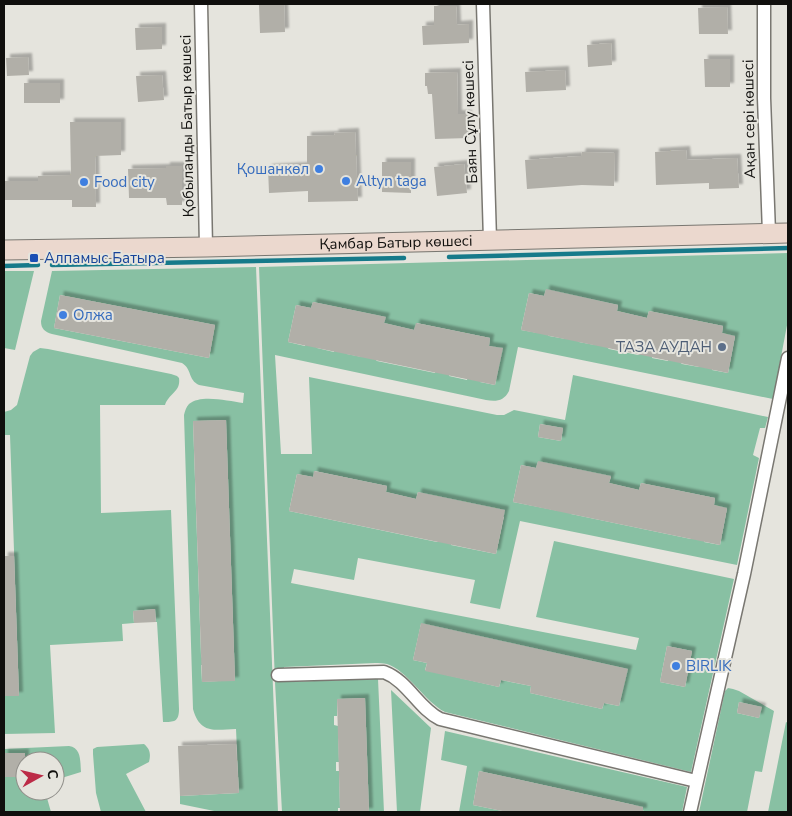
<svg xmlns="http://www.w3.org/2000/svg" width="792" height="816" font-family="'Nunito Sans',sans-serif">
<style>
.green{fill:#88c0a3;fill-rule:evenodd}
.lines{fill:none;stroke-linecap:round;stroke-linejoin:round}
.stream{stroke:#167a8a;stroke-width:4.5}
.building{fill:#b1afa8;filter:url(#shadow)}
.minor-casing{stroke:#797771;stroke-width:15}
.secondary-casing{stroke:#797771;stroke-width:21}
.minor{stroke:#fff;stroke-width:12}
.secondary{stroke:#ebd8ce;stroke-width:19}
.shop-dot{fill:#3f7fe0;stroke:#e5e4dd;stroke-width:2}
.transit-dot{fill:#1a4fb4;stroke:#e5e4dd;stroke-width:2}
.service-dot{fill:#5c6f8a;stroke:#e5e4dd;stroke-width:2}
.labels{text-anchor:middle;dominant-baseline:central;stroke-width:4;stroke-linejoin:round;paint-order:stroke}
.street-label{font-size:15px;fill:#100f0d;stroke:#e5e4dd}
.shop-label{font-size:15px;fill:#366cbe;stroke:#e5e4dd;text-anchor:start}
.transit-label{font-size:15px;fill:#164399;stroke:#e5e4dd;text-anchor:start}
.service-label{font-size:15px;fill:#4e5e75;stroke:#e5e4dd;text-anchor:end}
</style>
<defs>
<filter id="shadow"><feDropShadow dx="4" dy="-4" stdDeviation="1" flood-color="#0004"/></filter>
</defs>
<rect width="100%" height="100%" fill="#e5e4dd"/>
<path class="green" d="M788,253v67l-15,79 -255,-52 -9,44c-5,10 -13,11 -23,9l-211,-45 6,99h31l-3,-77 188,38h7l10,-5 51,10 8,-45 195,42 -3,11h-5l-7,27 6,3 -22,107 -217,-44 -20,88 -30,-6 5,-23 -117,-22 -4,22 -60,-11 -3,14 345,67 3,-12 -103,-21 18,-76 180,38 -43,193 -246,-60c-20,-10 -38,-42 -58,-48 -4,-1 -8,-1 -12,-1l-91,4v15l94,-3 6,133h-15l-4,-114 -28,1v17h-3v9l4,1 1,36h-3v9h3l1,37h-2v4h-56l-7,-130 -16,-415zM546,290l72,15 -1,6 30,7 2,-7 74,15 -1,7 13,4 -7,36 -16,-3 2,-7 -13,-3 -2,7 -17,-3 -12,-10 -2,7 -16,-3 1,-8 -15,5 -29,-6 -13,-11 -1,7 -16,-3 -11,-10 -2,7 -17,-3 -10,-10 -1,7 -17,-3 8,-37 15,3zM313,302l72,15 -1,6 30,7 3,-7 73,15 -1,8 13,3 -7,36 -15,-3 1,-7 -12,-3 -2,8 -18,-4 2,-8 -14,-2 -2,7 -58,-12 -13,-11 -2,7 -15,-3 -11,-10 -2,8 -17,-4 -10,-10 -2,8 -17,-4 8,-37 15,3zM540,424l23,4 -2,13 -23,-4zM538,462l73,15 -2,6 30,7 2,-7 74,15 -1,7 13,4 -7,36 -16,-3 2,-7 -12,-3 -3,7 -120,-25 2,-7 -12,-3 -2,7 -46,-9 8,-37 15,3zM315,471l72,15 -1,6 30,7 2,-7 72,22 14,3 -8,37 -45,-9 1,-8 -15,5 -148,-31 8,-37 16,3zM421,624l206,45 -8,37 -15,-3 -2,6 -72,-16 1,-7 -30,-6 -2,7 -74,-17 2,-7 -14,-3zM667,646l25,5 -7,36 -25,-5z
M256,267l22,545h-59l-39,-8v-8l59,-3 -3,-64c-22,1 -36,5 -43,-20l-9,-294c1,-4 2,-8 5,-11 12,-10 39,-3 54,-1l1,-10 -45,-8c-11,-5 -7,-16 -17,-22l-130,-29c-7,-2 -11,-5 -11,-13l11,-50zM60,295l155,30 -6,33 -155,-30zM226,420l9,260 -33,2 -1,-17h3l-3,-10 -8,-234z
M4,271h30l-19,79 -11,-2z
M40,348l8,1 123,25 6,2 2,2c2,14 -10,15 -14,27h-65l1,108 70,-3 8,199c0,13 -5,13 -16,13l-6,-100h-1l-1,-13 -22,2 1,12 -12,1 1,17 -73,4 5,88 -51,1v-38l15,-1 -9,-260h-6v-23l7,-2 6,-5 13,-49 3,-4z
M728,688l5,1 6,2 35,20 -12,61 -7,-1 -8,41h-48l26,-121zM739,702l22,5 -2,11 -22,-5z
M391,690l40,38 -11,84h-23z
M786,722l2,1v89h-20z
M445,731l242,56 -5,25h-34l-11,-3 -1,-3 -2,-1 -155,-34 -6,34 34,7h-48l8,-46 -26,-6z
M144,744c6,5 7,10 5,18l-23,12 20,38h-45l-5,-19 -3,-39v-5l4,-2z
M69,746c13,2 11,16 12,26l-26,8v-19h-30v-8h-21v-4z
M4,777h21v14h20l6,21h-47z"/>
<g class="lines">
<path class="stream" d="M449,257l339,-9
M52,265l352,-7
M4,266l34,-1"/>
</g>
<path class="building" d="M284,4l1,28 -25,1 -1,-28z
M434,6h22l1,19 12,-1v19l-46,2 -1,-19 12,-1z
M727,7l1,27h-29l-1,-26z
M162,27v22l-26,1 -1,-22z
M611,43l1,22 -24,2 -1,-22z
M28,57l1,18 -22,1 -1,-18z
M704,59h26v28h-25z
M565,70l1,20 -40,2 -1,-20z
M457,72l1,42h10l1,24 -34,1 -3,-45h-4l-1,-8h-2v-13z
M162,75l2,25 -26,2 -2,-26z
M24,83h36v20h-36z
M70,122h51v33l-26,1 1,51h-24v-7h-68v-19h34v-5l33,-1z
M355,132l3,69 -50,1v-11l-39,2 -1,-25 39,-2v-30l28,-1 -1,-2z
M686,150l1,10 50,-2 2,30 -30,1v-6l-53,2 -1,-33z
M582,152l33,1 -1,33 -32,-1 -55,4 -2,-29 56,-4z
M382,162h29v31l-29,-1z
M464,164l3,29 -30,3 -3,-29z
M166,166h16v39h-15l-1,-7h-37l-1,-29 38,-1z
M546,289l72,16 -1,6 30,7 2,-7 74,15 -1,7 13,3 -7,37 -207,-43 8,-37 15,3z
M60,295l155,30 -6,33 -155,-30z
M313,302l73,15 -2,6 30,7 2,-7 74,15 -1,8 14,2 -8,37 -207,-43 8,-37 15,3z
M226,420l9,261 -33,1 -9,-261z
M540,424l23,4 -2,13 -23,-4z
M538,461l73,15 -2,7 30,7 2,-7 74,15 -1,7 13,3 -7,37 -207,-43 8,-37 15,3z
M314,471l73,15 -1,6 30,7 2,-7 87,18 -9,44 -207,-43 8,-37 16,3z
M4,556h10l5,140h-15z
M155,609l1,13 -22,1 -1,-12z
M421,623l207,46 -9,37 -15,-3 -2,6 -72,-16 1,-7 -30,-6 -2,7 -74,-16 2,-8 -14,-3z
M667,646l25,5 -7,36 -25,-5z
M365,698l4,114h-29l-3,-113z
M739,702l23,5 -3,11 -22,-5z
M236,744l3,49 -59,3 -2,-50z
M4,753h21v24h-21z
M479,771l164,36v5h-136l-34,-7z"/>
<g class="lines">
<defs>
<path id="minor" d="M201,4l5,243
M483,4l7,236
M764,4v94l5,135
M278,675l106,-3c24,9 34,36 56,47l256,62
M690,812l54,-238 44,-216"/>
<g id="secondary">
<path id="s1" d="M4,250l202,-3 582,-14"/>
</g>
</defs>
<use href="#minor" class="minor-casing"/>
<use href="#secondary" class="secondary-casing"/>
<use href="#minor" class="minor"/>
<use href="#secondary" class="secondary"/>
</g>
<g class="shop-dot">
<circle cx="319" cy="169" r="5"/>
<circle cx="346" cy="181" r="5"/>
<circle cx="84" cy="182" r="5"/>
<circle cx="63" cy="315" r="5"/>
<circle cx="676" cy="666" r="5"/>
</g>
<rect class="transit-dot" x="29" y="253" width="10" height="10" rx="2.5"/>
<circle class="service-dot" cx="722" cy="347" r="5"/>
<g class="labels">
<g class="street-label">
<text transform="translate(749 119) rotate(-91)">Ақан сері көшесі</text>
<text transform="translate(470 122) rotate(-92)">Баян Сұлу көшесі</text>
<text transform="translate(187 126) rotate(-91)">Қобыланды Батыр көшесі</text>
<text stroke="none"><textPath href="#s1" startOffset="392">Қамбар Батыр көшесі</textPath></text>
</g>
<g class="shop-label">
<text x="309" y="169" text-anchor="end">Қошанкөл</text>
<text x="356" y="181">Altyn taga</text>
<text x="94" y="182">Food city</text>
<text x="73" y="315">Олжа</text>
<text x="686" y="666">BIRLIK</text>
</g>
<g class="transit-label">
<text x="44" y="258">Алпамыс Батыра</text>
</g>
<g class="service-label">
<text x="712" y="347">ТАЗА АУДАН</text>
</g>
</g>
<rect width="792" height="816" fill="none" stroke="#100f0d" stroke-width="10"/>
<g transform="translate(40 776) rotate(82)"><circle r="24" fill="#e5e4dd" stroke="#908f8a"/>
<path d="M0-4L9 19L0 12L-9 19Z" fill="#bc2b47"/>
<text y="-8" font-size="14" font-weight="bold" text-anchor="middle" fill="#100f0d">С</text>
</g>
</svg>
